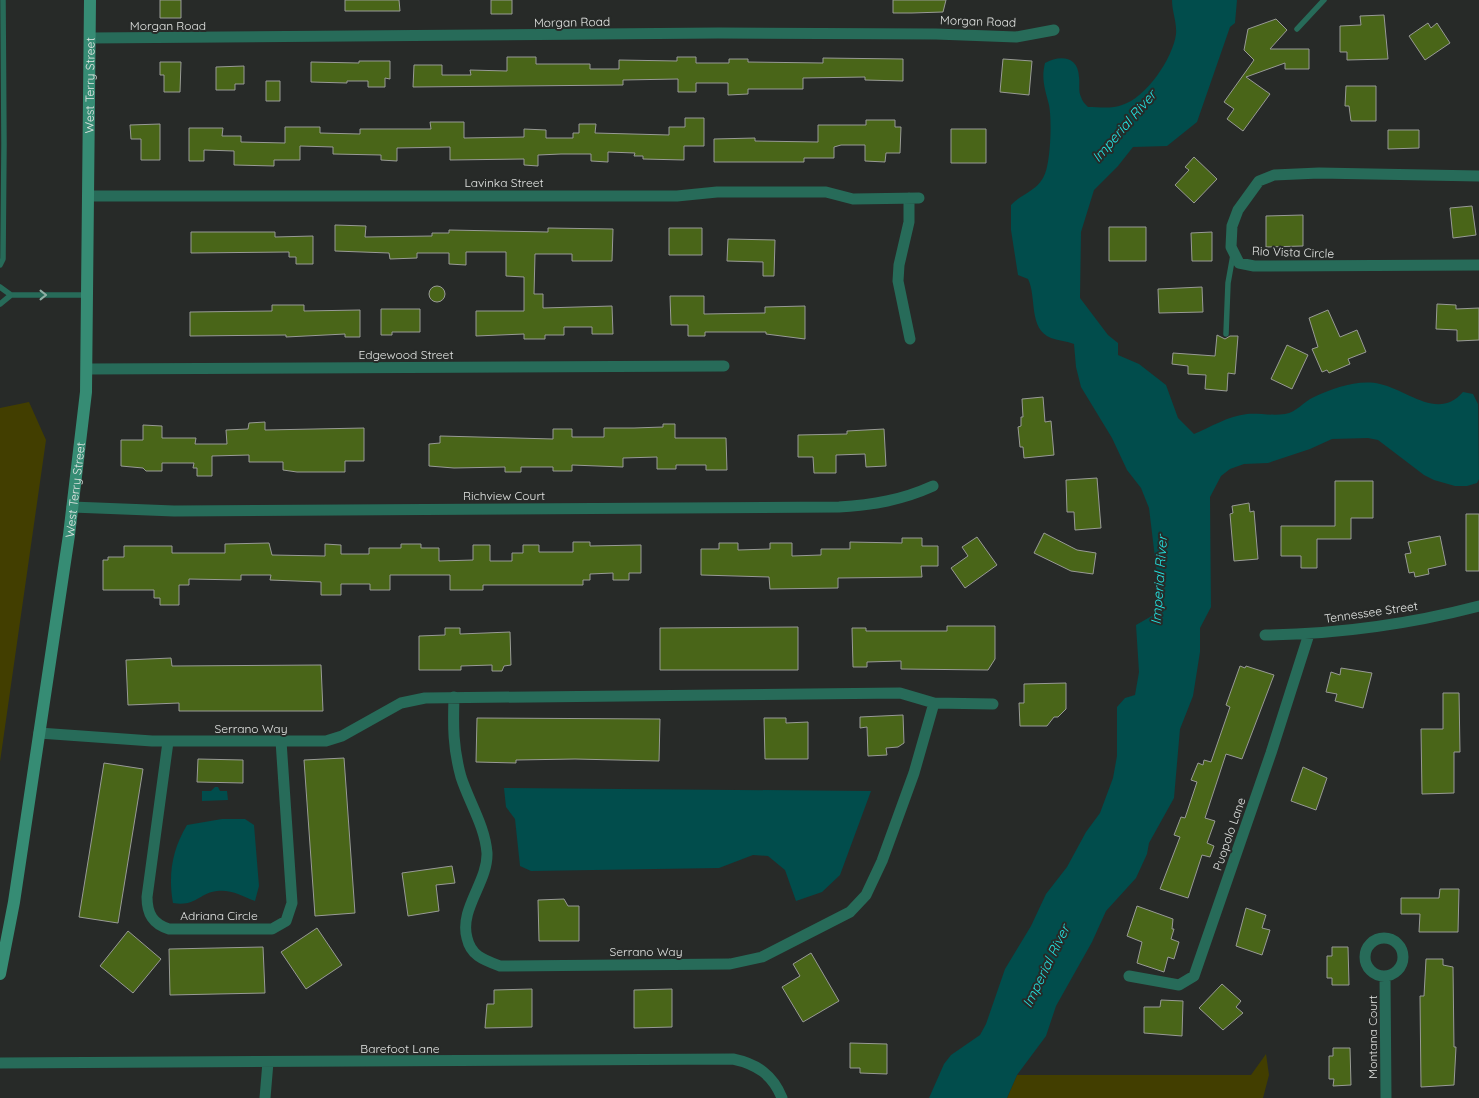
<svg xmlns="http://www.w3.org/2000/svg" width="1479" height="1098" font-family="Quicksand,sans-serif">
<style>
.green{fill:#423e00}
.water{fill:#014d4c}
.building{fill:#496518;stroke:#989a96}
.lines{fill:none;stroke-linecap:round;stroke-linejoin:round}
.lane{stroke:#276b59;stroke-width:5.5}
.street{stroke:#276b59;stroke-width:11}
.secondary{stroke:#368c74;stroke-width:12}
.oneway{stroke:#8fafa5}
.labels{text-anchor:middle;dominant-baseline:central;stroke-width:4;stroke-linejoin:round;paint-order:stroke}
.street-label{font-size:12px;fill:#e4e6e4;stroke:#272a28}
.water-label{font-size:14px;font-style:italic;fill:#23e3e1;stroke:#272a28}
</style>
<rect width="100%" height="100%" fill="#272a28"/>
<path class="green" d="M29,402l17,38 -46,322v-354z
M1266,1054l3,21 -6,23h-256l10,-23h234z"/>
<path class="water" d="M1172,0h65l-2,23 -5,4 -33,95 -30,24 -34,1 -15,19 -24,24 -13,42 -1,66 28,37 10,8v12l21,9 27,21 12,33 16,16c17,-7 34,-18 53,-20 12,-1 25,2 38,0 12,-2 18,-12 29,-17 19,-9 45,-18 66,-13 28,6 58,37 83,8l10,2 5,10 1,75 -2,4 -10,3h-12l-21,-6 -10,-5 -46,-35 -10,-2 -36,1 -22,10 -42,14 -24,1 -14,5 -9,7 -11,21 1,110 -11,21v24l-7,44 -13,33 -6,69 -25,45 -2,11 -11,24 -30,33 -14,31 -36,64 -10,30 -29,39 -10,23h-78l15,-34 7,-9 29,-20 6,-11 19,-55 26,-43 15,-32 21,-27 19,-35 14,-19 13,-35 4,-22v-49l8,-9 10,-3 4,-23 -3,-47 21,-12 2,-22 -10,-83 -8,-20 -14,-18 -15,-32 -31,-51 -5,-20 -2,-23c-7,-3 -15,-3 -23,-6 -23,-9 -14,-41 -23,-59l-10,-4 -7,-45v-25c10,-11 24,-13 32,-27 8,-12 9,-59 6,-73 -4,-16 -8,-26 -4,-42 15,-8 33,-7 34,14 1,7 -1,14 2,20 1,4 4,7 7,10 11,0 24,2 34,-2 24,-7 51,-47 54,-71 1,-12 -4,-22 -4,-34z
M215,787h3l2,4h7l1,9 -26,1v-10h9z
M504,788l367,3 -31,84 -18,17 -26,9 -11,-31 -17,-14 -15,-1 -34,13 -188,3 -11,-5 -5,-47 -9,-12z
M222,819h23l9,6 5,61 -4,15c-12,-5 -25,-12 -38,-10 -18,2 -21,16 -44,12 -5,-28 -1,-53 14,-78z"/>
<path class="building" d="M160,0h21v18h-21z
M345,0h54l1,11h-55z
M491,0h21v14h-21z
M893,0h53l-3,12 -31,1h-19z
M1384,15l4,44 -41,1v-8h-7v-26l21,-1 -1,-9z
M1276,19l11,11 -17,19h39v20h-24v-6l-39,14 24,17 -27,37 -16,-12 7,-10 -10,-7 30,-42 -10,-10 4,-21z
M1428,23l3,5 6,-5 13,20 -25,17 -16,-24z
M507,57h29v7h54v5h29v-9l58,1v-4h19v6h33v-4h19v3l75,1v-5l80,1v22l-38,-1v-3l-62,1v11h-55v5l-20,1v-12h-32v9h-18v-13l-55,1v5l-210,2 1,-22h28v10h29l-1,-5 37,1z
M1003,59l29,2 -3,34 -29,-3z
M359,61h31v18l-5,-1v9h-17v-6h-21v2l-36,-1v-20l48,1z
M160,62h21l-1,30h-16v-17h-4z
M244,66v18h-9v6h-19v-23z
M266,81h14v20h-14z
M1346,86h30v35h-25l-2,-15h-4z
M685,118h19v28h-20v14l-41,-1v-3h-9l1,-3 -27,-1v10l-17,-1v-7h-30l-23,1v11l-14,-1v-6l-74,1v-13l-53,1v13l-16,-1v-5l-48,-1v-7l-33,-1v14h-26v6l-40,-1v-14l-30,-1v11h-15v-33h34l-1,8h19v6l44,1v-16h35v6l40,1v-5h71l-1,-7h34v16l60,-1v-8l22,1v8h27v-5h6v-9h17l-1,9 74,2v-8h16z
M866,120h29v7h6l-1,26h-14l-1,9 -20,-1v-16h-24l-7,2v11h-30v4h-90v-23l41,-1v3l63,1v-17h48z
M160,124v36h-19v-21h-10l-1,-14z
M951,129h35v34h-35z
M1388,130h31v18l-31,1z
M1194,157l23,22 -23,24 -19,-18 14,-15 -4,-3z
M1472,206l4,29 -23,3 -3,-30z
M1303,215v31l-37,1v-31z
M335,225l31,1 -1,11 67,-1v-3h17v-3l99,2v-4l65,1 -1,32h-40v-7h-37l-1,40h9v14l69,-2 1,28h-21v-7h-28v8h-19v4h-21v-5l-48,2v-25h48v-34l-18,-1v-24h-40v13l-17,-1v-11h-32v5l-27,1 -1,-6 -54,-2z
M1109,227h37v34h-37z
M669,228h33v27h-33z
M191,232h84v5l38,-1v28h-17v-7h-7v-5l-98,1z
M1212,232v29h-20l-1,-28z
M728,239l47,1 -1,36h-11v-14l-36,-1z
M429 294a8 8 0 1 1 16 0a8 8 0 1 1-16 0Z
M1202,287l1,25 -44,1 -1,-24z
M670,296h34v18l61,-1v-6l40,-1v33l-39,-5v-2h-61v4h-17v-11h-17z
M1437,304l19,1v4l23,-1v32l-22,1v-11l-21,-1z
M272,305h32v6l56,-1v27h-15v-3l-59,3v-2l-96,1v-24l82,-1z
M381,309h39v23h-28v3h-11z
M1328,310l12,27 17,-7 9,22 -18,7 2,5 -21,9 -2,-3 -5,2 -10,-23 6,-2 -9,-29z
M1217,335l8,4 5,-3h8l-3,38 -7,-1 -1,18 -22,-2 1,-14 -18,-1v-8l-16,-2 1,-11 42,3z
M1287,345l21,10 -16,34 -21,-10z
M1043,397l2,25 6,-1 3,34 -30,3 -1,-11h-3l-2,-20 3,-1v-9h2l-1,-18z
M265,422v8l99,-2v33h-19v11h-48l-14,-2v-8h-34v-7l-37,1v20h-15v-8h-4l1,-5h-32v8h-16l-3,-3 -22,-2v-26h22v-15l19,1v12h34l-1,6h32l-1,-14 22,-1 1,-6z
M663,424h12v14h51l1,32h-21v-5h-30v4h-19v-12l-34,1v9l-51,-2v6h-19v-4h-32v5h-16v-5l-51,1 -25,-2v-22l11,-1v-7l113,3v-10h19v8h32v-9h30l29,-1z
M884,429l2,37 -20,1 -1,-13 -29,1v18h-22l-1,-16h-15v-22l49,-1v-3z
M1097,478l4,50 -26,2 -1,-18h-7l-1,-32z
M1335,481h38v37h-22v21h-34v29h-16v-12h-20v-30h54z
M1249,503l1,9 4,-1 4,48 -24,2 -4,-47 3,-1 -1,-7z
M1466,514h13v57h-13z
M1044,533l33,17 19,3 -3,21 -22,-3 -37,-18z
M1440,536l6,29 -18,4 1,5 -14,3 -1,-5 -5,1 -4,-19 6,-1 -3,-11z
M977,537l20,28 -32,23 -14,-20 17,-12 -6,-9z
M902,538h20v8h16v20h-17l1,11 -84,1v10l-68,1 -1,-12 -68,-2v-26h18v-6h19v7l32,-1v-6h22v13l29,-1v-6h29v-7l52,1z
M573,542h17v4l51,-1v28h-12v7h-16v-7l-23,1v6h-7v5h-100v5h-33v-15h-60v15h-20v-6h-29v11h-20v-13l-51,-2 1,-5h-30v5l-52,-1v6h-10v20h-19v-7h-6v-8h-51v-30h5v-3h16v-11h48v7h53v-9l44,-1 3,12 53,1v-12l16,1v9h28v-6h32v-4h20v4h18v13l34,-1v-15h17v16h22v-8h11v-8h16v7h34z
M947,626h48v33l-7,11 -87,-1v-8l-34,1v5h-14l-1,-39h14v3h81z
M798,627v43h-138v-42z
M445,628h15v6l50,-2 1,33 -7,1 -2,5h-10v-6l-31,1v4h-42v-34l26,-1z
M171,658l1,8 149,-1 2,46h-144v-8l-51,2 -2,-45z
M1240,666l5,2 1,-2 28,9 -32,84 -16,-5 -21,64 10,3 -8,22 7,3 -4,11 -8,-2 -14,43 -28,-9 20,-52 -6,-2 7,-18 4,1 12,-36 -6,-2 7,-17 5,2 1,-5 7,2 19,-55 -4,-2z
M1341,668l31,5 -9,35 -28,-7 2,-7 -11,-2 5,-20 9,3z
M1066,683v26l-8,8h-4l-7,9h-27l-1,-23h5v-19z
M1443,693h16l1,59h-6v41l-32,1 -1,-65h22z
M903,715l1,28 -6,4 -12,1 1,7 -19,1 -1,-29 -7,1v-11z
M477,718l183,1 -1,42 -84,-2 -59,1v3l-40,-1z
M764,718h22v5l22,-1v37h-43z
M344,758l11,155 -40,3 -11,-156z
M198,759l45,1v23l-46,-1z
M104,763l39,6 -25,154 -39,-6z
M1303,767l24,11 -11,32 -25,-9z
M452,866l3,17 -19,2 3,26 -31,5 -6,-43z
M1440,889h19l-1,43h-39l1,-18h-19v-16h38z
M564,899l4,7h11v35h-40l-1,-41z
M1137,906l36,13 -1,10h2l-3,10 8,3 -5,17 -6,-2 -4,15 -27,-9 5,-21 -15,-6z
M1246,908l20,7 -4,13 8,2 -8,25 -26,-9z
M317,928l25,37 -36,24 -25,-37z
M128,931l33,28 -28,34 -33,-27z
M263,947l2,46 -95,2 -1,-46z
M1332,947h16l1,38h-17v-7h-5v-22h5z
M811,953l28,48 -36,21 -21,-35 18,-11 -7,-12z
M1426,959h17v6l10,2 1,80h2l-2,38 -33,2 -1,-91h4z
M1222,984l19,17 -5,6 7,6 -20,17 -24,-22z
M532,989v38l-47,1 2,-24h7v-14z
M672,989v38l-38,1v-38z
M1161,1000l22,1 -1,35 -38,-3v-26h16z
M850,1043l37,1v30l-27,-1v-5h-10z
M1333,1048h17l1,37 -18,1 1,-7h-5v-23h4z"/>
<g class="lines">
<path class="lane" d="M1297,29l27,-29
M0,265l3,-6 1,-115 -1,-144
M0,287l11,8h77
M0,304l11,-9
M1226,334l2,-51 5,-28"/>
<path class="street" d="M90,38l628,-5 218,1 80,3 38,-7
M1479,176l-160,-3 -45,2 -15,6 -21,29 -6,16 -1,21 8,16 15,3 225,-1
M89,196h588l40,-4h109l27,7 66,-1
M909,198v24l-10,43 -1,16 12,58
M88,369l636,-3
M72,507l102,4 665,-4c34,-2 63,-7 94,-21
M1265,635c72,-1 145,-11 214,-29
M454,697c-1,29 -1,51 7,80 8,25 24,49 26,76 1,29 -28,56 -20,85 4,18 17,22 33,28l230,-2 32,-7 88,-45 16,-17 16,-34 32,-88 20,-70
M39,733l113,8h174l16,-5 59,-33 24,-5 475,-5 34,10 59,1
M168,742l-21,155c0,17 6,27 22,32h103l14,-8 6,-18 -11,-162
M1365 957a19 19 0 1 1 38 0a19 19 0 1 1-38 0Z
M1129,976l50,9 15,-9 77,-223 38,-119
M1385,976l1,122
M0,1063l733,-4c24,5 40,16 49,39
M265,1098l3,-36"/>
<path class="secondary" id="s1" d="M0,974l14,-72 55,-367 17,-143 4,-392"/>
</g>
<defs><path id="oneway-chevron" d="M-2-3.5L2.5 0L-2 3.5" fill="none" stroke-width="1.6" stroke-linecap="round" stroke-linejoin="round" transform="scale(1.25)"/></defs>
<use class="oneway" href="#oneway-chevron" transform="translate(43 295)"/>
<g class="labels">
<g class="street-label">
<text transform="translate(978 21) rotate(2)">Morgan Road</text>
<text transform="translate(572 22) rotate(-1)">Morgan Road</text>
<text x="168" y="25">Morgan Road</text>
<text stroke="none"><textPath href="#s1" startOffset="895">West Terry Street</textPath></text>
<text x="504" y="182">Lavinka Street</text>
<text transform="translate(1293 252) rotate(2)">Rio Vista Circle</text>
<text x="406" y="354">Edgewood Street</text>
<text stroke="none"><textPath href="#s1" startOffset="490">West Terry Street</textPath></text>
<text x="504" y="495">Richview Court</text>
<text transform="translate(1371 612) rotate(-8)">Tennessee Street</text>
<text x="251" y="728">Serrano Way</text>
<text transform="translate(1229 834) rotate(-71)">Puopolo Lane</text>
<text x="219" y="915">Adriana Circle</text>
<text x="646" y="951">Serrano Way</text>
<text transform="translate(1372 1037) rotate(-90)">Montana Court</text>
<text x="400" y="1048">Barefoot Lane</text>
</g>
<g class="water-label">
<text transform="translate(1124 126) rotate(-49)">Imperial River</text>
<text transform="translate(1159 580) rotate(-86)">Imperial River</text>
<text transform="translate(1046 966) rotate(-64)">Imperial River</text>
</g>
</g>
</svg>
